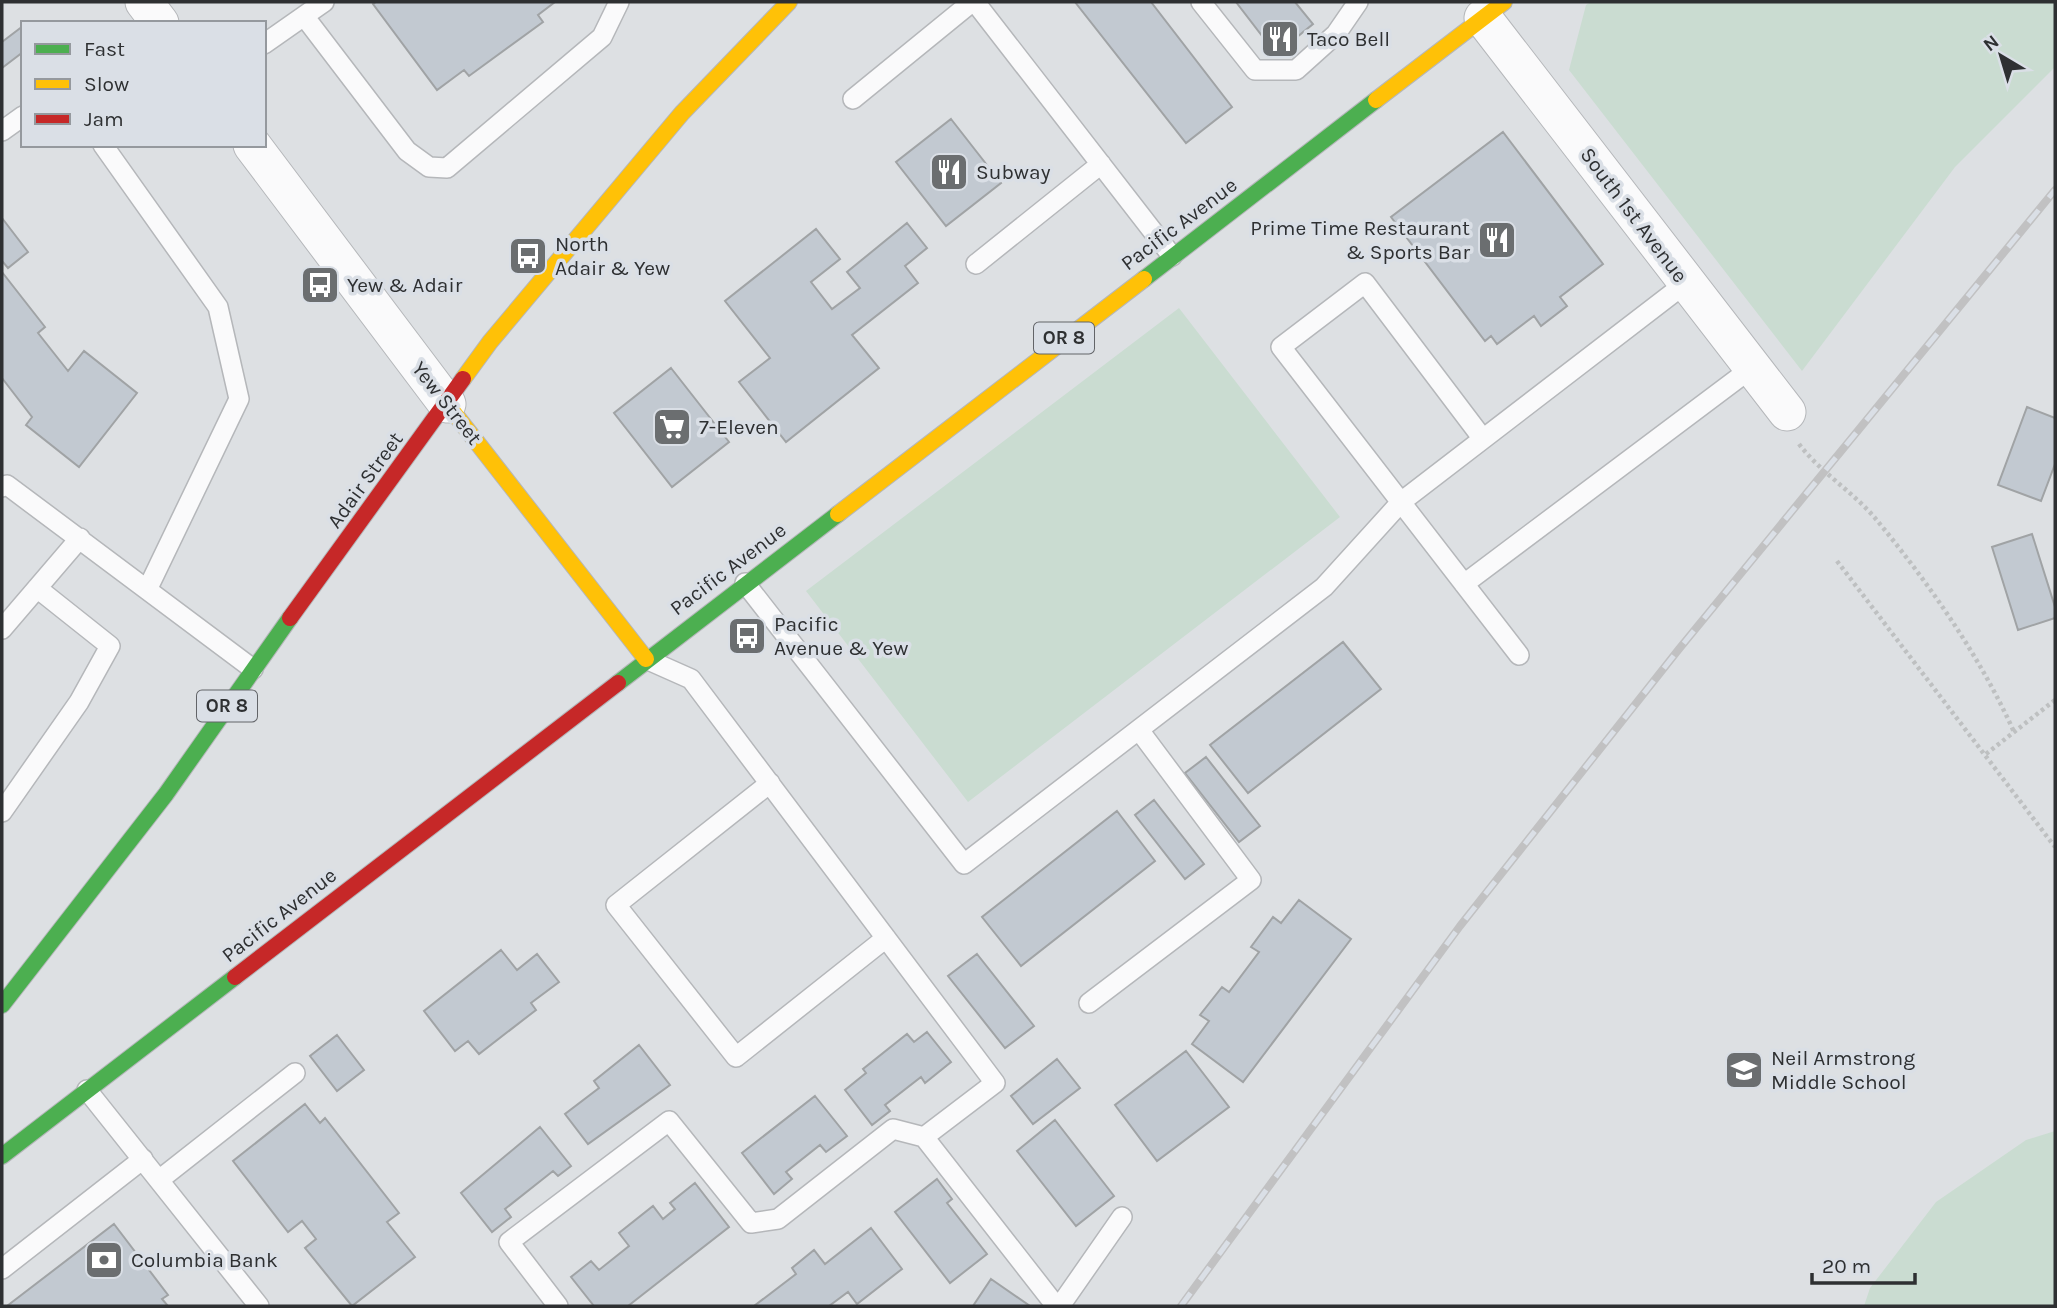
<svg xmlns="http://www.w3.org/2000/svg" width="2057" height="1308" font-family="Karla,sans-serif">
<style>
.green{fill:#cadcd1}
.building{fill:#c2c9d1;stroke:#a0a3a5;stroke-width:2}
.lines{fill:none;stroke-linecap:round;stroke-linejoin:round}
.lane-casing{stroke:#b5b7ba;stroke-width:22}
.street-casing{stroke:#b5b7ba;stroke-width:39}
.fast-casing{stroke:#b5b7ba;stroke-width:18}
.slow-casing{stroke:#b5b7ba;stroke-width:18}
.jam-casing{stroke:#b5b7ba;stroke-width:18}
.path{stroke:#bec0c1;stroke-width:4.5;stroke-dasharray:3.5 3.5;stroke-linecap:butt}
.lane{stroke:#fafafb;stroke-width:19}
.street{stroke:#fafafb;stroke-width:37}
.fast{stroke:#4caf50;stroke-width:16}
.slow{stroke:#ffc107;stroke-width:16}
.jam{stroke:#c62828;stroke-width:16}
.rail-casing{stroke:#c1c1c2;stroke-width:8}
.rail{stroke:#dadfe6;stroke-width:5;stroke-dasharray:16;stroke-linecap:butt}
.labels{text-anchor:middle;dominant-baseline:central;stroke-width:7;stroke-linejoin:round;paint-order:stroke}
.shield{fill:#dadfe6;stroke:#626468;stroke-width:2}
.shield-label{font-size:19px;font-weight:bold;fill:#2e3032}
.poi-label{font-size:21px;fill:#2e3032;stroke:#dadfe6;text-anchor:start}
.street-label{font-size:21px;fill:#2e3032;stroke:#dadfe6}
</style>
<rect width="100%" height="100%" fill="#dde0e3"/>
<path class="green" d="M1591,2h464v65l-100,100 -153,204 -233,-301 17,-65z
M1179,308l161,209 -372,285 -162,-211z
M2055,1131v175h-191l6,-18 66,-86 90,-62z"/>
<path class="building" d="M376,2h179l-17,13 5,7 -74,54 -5,-6 -27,20 -64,-86z
M1075,2h76l81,105 -46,36z
M1236,2h59l18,22 -37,30z
M23,26v26l-21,16v-26z
M951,119l50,64 -55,43 -50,-64z
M1503,132l100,132 -43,33 7,9 -26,20 -7,-10 -37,28 -6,-8 -6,5 -94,-124z
M2,218l26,34 -20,16 -6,-7z
M907,223l20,25 -22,18 13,17 -66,52 27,33 -93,74 -47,-60 31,-24 -45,-57 91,-72 24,30 -29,23 21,27 28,-21 -13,-16z
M2,272l43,55 -7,6 30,38 16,-20 53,42 -58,74 -53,-42 6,-8 -30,-39z
M671,368l58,74 -57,45 -58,-74z
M2027,407l28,11v46l-14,37 -43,-16z
M2032,534l23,73v11l-37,12 -26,-83z
M1343,642l38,47 -133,104 -38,-48z
M1206,757l54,69 -21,16 -54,-69z
M1154,800l50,64 -19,15 -50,-64z
M1117,811l38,50 -134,105 -39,-49z
M1299,900l52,39 -108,143 -51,-38 17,-23 -9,-6 22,-28 7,5 30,-40 -8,-5 22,-30 8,6z
M501,950l16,20 20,-16 22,28 -28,21 5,7 -57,44 -11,-13 -13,10 -31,-40z
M977,954l57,72 -29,22 -57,-72z
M927,1032l24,30 -26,21 -4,-6 -36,28 5,6 -18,14 -27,-35 21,-17 -3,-4 44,-35 7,8z
M337,1035l27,35 -27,21 -27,-35z
M639,1045l31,40 -82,59 -23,-30 34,-26 -5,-7z
M1186,1051l43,56 -72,54 -42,-56z
M1057,1059l23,29 -47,36 -22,-28z
M815,1096l32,40 -21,16 -6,-7 -34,27 6,7 -18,15 -32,-41z
M305,1104l15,19 5,-5 74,95 -12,9 28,35 -63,49 -47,-58 11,-9 -14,-18 -14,11 -55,-71z
M1055,1120l59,76 -38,30 -59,-75z
M540,1127l31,39 -13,10 -5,-5 -48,38 6,8 -19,15 -31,-39z
M937,1179l15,20 -5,4 40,51 -37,29 -55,-71z
M695,1183l34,44 -101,79h-34l-23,-29 20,-16 8,9 30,-24 -10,-13 34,-27 10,13 12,-10 -5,-6z
M114,1224l54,71 -6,4 6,7h-161z
M871,1228l31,41 -45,35 -9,-12 -19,14h-75l42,-32 -4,-6 22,-18 11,14z
M991,1279l39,27h-57z"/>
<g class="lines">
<defs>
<path id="lane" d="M975,2l197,254
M1201,2l54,68h41l40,-36 22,-32
M304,16l103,135 22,16 18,1 155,-131 17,-35
M264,44l60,-42
M853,99l119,-97
M2,131l21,-15
M103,145l115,162 21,92 -91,189
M976,264l125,-100
M1483,439l-118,-156 -84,64 238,308
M2,487l5,-2 246,184
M745,583l219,281 360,-277 77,-85 285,-219
M1464,584l289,-217
M2,629l78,-91
M770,783l-154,122 120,152 150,-119
M2,812l77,-110 31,-56 -73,-58
M1089,1003l162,-123 -112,-150
M87,1090l172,216
M924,1137l132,169
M159,1180l136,-107
M2,1269l141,-110
M558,1306l-49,-64 160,-121 82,102 27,-4 115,-90 31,8 71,-54 -304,-404 -45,-20
M1060,1306l62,-89"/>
<path id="street" d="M144,2l16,21
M1483,18l304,394
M252,145l195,259"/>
<path id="fast" d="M1144,279l232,-179
M618,683l220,-169
M2,1005l164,-211 124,-176
M2,1156l233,-179"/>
<path id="slow" d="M1376,100l128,-98
M463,379l27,-37 192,-229 107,-111
M447,404l199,255
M838,514l306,-235"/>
<path id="jam" d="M290,618l173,-239
M235,977l383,-294"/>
</defs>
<use href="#lane" class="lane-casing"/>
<use href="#street" class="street-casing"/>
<use href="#fast" class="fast-casing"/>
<use href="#slow" class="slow-casing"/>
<use href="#jam" class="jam-casing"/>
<path class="path" d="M1799,444c21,28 53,47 76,74 53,64 105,138 139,214
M1837,561l218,286
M1986,754l69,-54"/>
<use href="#lane" class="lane"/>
<use href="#street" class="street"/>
<use href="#fast" class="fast"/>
<use href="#slow" class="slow"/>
<use href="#jam" class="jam"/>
<defs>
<path id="rail" d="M1181,1306l279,-380 219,-277 376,-459"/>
</defs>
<use href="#rail" class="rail-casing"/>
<use href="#rail" class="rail"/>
</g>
<defs>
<symbol id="restaurant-square" viewBox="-11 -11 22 22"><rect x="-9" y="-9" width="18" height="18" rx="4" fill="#6b6e70" stroke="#dadfe6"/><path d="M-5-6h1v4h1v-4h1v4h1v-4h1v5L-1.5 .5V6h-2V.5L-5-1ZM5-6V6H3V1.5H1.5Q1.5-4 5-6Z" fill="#fff"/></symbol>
<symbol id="bus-square" viewBox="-11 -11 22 22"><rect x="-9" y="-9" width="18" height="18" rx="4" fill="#6b6e70" stroke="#dadfe6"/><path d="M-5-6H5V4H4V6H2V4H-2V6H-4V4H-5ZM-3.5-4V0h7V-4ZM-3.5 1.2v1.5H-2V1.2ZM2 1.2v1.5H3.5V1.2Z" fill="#fff"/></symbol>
<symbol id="supermarket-square" viewBox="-11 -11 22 22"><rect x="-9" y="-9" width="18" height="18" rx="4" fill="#6b6e70" stroke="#dadfe6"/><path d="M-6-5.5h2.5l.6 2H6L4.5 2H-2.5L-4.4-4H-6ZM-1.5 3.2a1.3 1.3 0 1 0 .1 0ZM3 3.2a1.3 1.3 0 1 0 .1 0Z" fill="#fff"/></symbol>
<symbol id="school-square" viewBox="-11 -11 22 22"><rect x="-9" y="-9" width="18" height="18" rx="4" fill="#6b6e70" stroke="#dadfe6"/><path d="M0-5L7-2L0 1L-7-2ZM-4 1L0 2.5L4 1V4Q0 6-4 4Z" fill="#fff"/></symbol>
<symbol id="bank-square" viewBox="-11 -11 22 22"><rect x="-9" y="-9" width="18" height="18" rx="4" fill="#6b6e70" stroke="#dadfe6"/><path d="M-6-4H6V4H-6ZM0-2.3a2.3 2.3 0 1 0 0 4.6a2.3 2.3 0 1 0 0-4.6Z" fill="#fff"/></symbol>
</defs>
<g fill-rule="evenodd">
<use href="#restaurant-square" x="1258" y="17" width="44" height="44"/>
<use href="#restaurant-square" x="927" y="150" width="44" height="44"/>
<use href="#restaurant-square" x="1475" y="218" width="44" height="44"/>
<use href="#bus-square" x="506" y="234" width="44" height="44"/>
<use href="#bus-square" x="298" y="263" width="44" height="44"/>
<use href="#supermarket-square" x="650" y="405" width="44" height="44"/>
<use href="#bus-square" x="725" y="614" width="44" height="44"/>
<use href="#school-square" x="1722" y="1048" width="44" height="44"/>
<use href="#bank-square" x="82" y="1238" width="44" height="44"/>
</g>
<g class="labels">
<g class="shield">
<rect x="1034" y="322.5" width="60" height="31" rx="5"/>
<rect x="197" y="690.5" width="60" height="31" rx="5"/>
</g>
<g class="shield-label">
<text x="1064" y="338">OR 8</text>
<text x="227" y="706">OR 8</text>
</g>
<g class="poi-label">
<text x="1307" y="39">Taco Bell</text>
<text x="976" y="172">Subway</text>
<text x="1470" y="228" text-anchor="end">Prime Time Restaurant<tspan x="1470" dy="24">&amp; Sports Bar</tspan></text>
<text x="555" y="244">North<tspan x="555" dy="24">Adair &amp; Yew</tspan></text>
<text x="347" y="285">Yew &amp; Adair</text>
<text x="699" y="427">7-Eleven</text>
<text x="774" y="624">Pacific<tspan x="774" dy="24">Avenue &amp; Yew</tspan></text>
<text x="1771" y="1058">Neil Armstrong<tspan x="1771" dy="24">Middle School</tspan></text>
<text x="131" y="1260">Columbia Bank</text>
</g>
<g class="street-label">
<text transform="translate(1634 215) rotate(53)">South 1st Avenue</text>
<text transform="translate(1179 224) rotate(-37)">Pacific Avenue</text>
<text transform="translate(447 403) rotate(52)">Yew Street</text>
<text transform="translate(365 480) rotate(-54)">Adair Street</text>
<text transform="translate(728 569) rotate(-37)">Pacific Avenue</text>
<text transform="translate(279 915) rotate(-38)">Pacific Avenue</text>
</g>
</g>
<rect width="2057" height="1308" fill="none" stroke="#2e3032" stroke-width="7"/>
<rect x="21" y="21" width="245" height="126" fill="#dadfe6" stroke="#95999e" stroke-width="2"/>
<rect x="35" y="44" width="35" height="10" fill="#4caf50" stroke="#95999e" stroke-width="2"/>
<text x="84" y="56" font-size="21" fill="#2e3032">Fast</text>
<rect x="35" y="79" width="35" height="10" fill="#ffc107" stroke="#95999e" stroke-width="2"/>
<text x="84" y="91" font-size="21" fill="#2e3032">Slow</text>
<rect x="35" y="114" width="35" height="10" fill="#c62828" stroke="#95999e" stroke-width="2"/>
<text x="84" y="126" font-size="21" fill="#2e3032">Jam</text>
<g transform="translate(2001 56) rotate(322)" stroke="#dadfe6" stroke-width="5" paint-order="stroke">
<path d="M0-5L12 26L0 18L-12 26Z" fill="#2e3032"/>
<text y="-10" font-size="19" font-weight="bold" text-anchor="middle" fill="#2e3032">N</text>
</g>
<path d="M1812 1273v10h103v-10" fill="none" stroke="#2e3032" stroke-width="3.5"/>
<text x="1822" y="1273" font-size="21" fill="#2e3032" stroke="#dadfe6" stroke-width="5" paint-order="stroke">20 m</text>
</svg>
